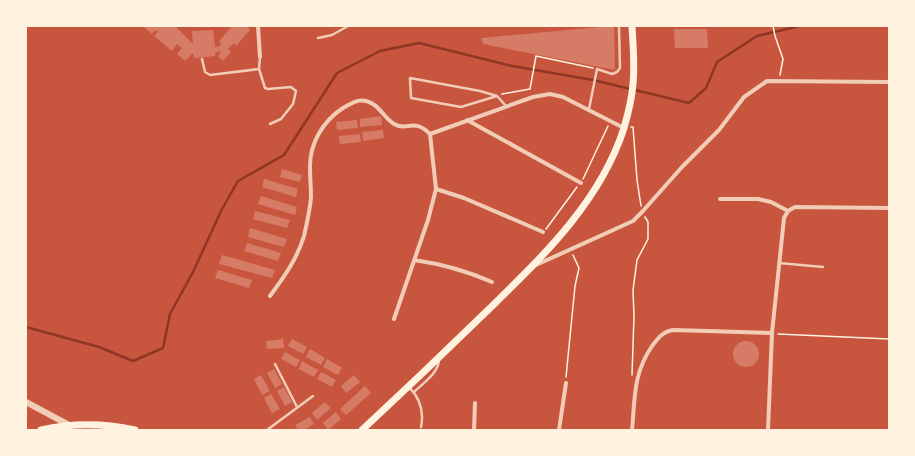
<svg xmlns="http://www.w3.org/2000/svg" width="915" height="456" font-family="'DM Sans',sans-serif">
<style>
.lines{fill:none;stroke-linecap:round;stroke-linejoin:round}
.stream{stroke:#8f3625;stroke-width:2.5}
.building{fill:#d67c66}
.path{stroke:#fff3e0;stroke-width:1.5}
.service{stroke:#f1ccb7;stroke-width:2.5}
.minor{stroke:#f1ccb7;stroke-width:4}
.tertiary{stroke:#f1ccb7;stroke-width:6}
.primary{stroke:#fff3e0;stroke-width:7}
</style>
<rect width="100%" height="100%" fill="#c8553d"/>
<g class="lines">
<path class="stream" d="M26,327l73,20 34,14 30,-13 7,-34 23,-42 29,-63 16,-28 46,-26 53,-82 43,-22 39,-8 93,23 81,14 96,23 17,-15 11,-26 40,-26 43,-10"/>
</g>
<path class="building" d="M143,26h32l18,18 -1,-13 21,-1 2,17 5,-1 1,-3 -2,-2 13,-15h14l4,4 -14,16 -2,-3 -6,6 3,3 -8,9 -5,-5 3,-3 -2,-2 -4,2v3l-21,2 -1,-5 -8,8 -8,-7 5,-6 -5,-4 -5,7 -18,-15 4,-4 -3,-2 -3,4z
M611,26h3l1,44 -132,-26 -2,-6z
M674,29h33l1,19h-33z
M381,116l1,9 -22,2v-8z
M357,120l1,8 -21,2 -1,-8z
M383,130l1,8 -21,3 -1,-9z
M360,134l1,8 -21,2 -1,-8z
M282,169l20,6 -2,7 -20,-5z
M264,179l34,10 -2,8 -34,-10z
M261,196l36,11 -2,8 -37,-11z
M255,211l35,9 -3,8 -34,-9z
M250,228l37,11 -3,8 -36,-10z
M247,243l34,10 -3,8 -34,-10z
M222,255l53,15 -3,8 -53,-14z
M218,270l34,10 -3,8 -34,-10z
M283,339l1,9 -17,1 -1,-8z
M292,339l15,8 -4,7 -15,-8z
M733 354a13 13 0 1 1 26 0a13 13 0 1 1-26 0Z
M310,349l15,9 -4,7 -15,-8z
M285,352l15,8 -4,7 -15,-8z
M327,359l15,9 -4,7 -15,-8z
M302,361l16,9 -4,7 -15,-8z
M274,369l8,15 -7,4 -8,-15z
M321,372l15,8 -4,7 -15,-8z
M261,375l9,16 -8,4 -8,-16z
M354,375l6,7 -14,11 -5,-7z
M365,386l6,7 -25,22 -6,-6z
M284,387l8,15 -7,4 -8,-15z
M271,394l9,15 -8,4 -8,-15z
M325,402l6,6 -14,12 -5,-7z
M336,412l5,7 -13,11 -5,-7z
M310,417l4,7 -10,6h-6l-3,-5z"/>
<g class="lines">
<path class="path" d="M773,26l2,10 8,23 -3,16
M502,94l28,-5 6,-33 57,12
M631,127h2l4,53 4,26
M583,179l25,-53
M546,229l31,-42
M778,334l111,5
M632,375l2,-59 -1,-26 4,-30 11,-21v-17l-3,-5
M566,377l9,-91 4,-18 -6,-13"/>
<path class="service" d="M318,38l14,-3 16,-9
M202,59l3,13 5,3 49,-6 1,-12
M259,69l6,19 3,1 23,-2 5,4 -3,13 -12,15 -11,5
M497,96l-36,11 -50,-9 -1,-20 70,13 17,5 9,10
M589,109l8,-40 15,5 5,-2 3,-4 -1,-40
M779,263l44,4
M275,364l22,43
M409,387c11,11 15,25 12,40
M414,392c9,-9 25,-19 25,-33
M267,430l46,-34"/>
<path class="minor" d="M258,26l2,31
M467,120l114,63
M430,134l103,-37 17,-3 13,3 61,31
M436,189l28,9 79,34
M720,199h38l13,3 17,9
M414,260c28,4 53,11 78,22
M536,265l97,-44 9,-9 40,-45 37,-37 25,-33 23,-16 122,1
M270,296c14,-19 27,-37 34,-60 3,-13 6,-26 7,-39 0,-10 -1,-20 -1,-31 0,-23 13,-45 33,-58 7,-4 14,-9 23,-7 13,3 17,16 28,23 13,8 19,-7 36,10l6,55 -8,31 -34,99
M474,430l1,-27
M559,430l7,-47
M632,430c3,-32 1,-56 20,-84 6,-8 11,-15 22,-16l98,3
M768,430l4,-97 12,-115 4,-7 7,-4 94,1"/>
<path class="tertiary" d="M26,402l43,23"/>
<path class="primary" d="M41,430c31,-7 62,-7 94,0
M362,430c42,-39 84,-79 125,-119 54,-53 113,-108 137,-183 4,-14 8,-30 9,-44 2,-19 0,-39 -1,-58"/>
</g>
<rect width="915" height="456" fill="none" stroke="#fff3e0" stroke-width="54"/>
</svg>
